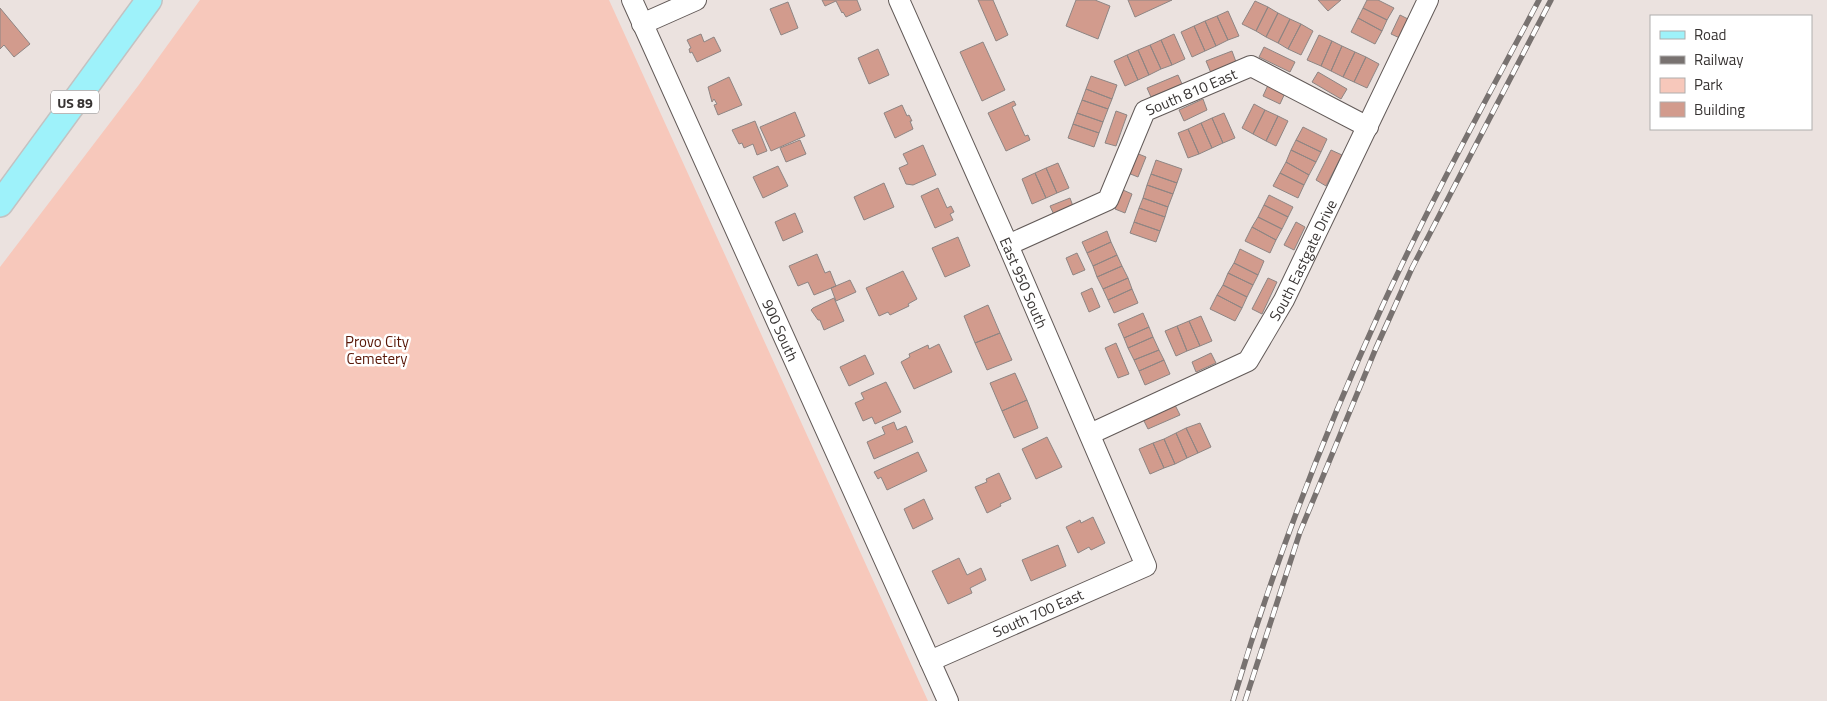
<svg xmlns="http://www.w3.org/2000/svg" width="1827" height="701" font-family="'Titillium Web',sans-serif">
<style>
.green{fill:#f7c8bb}
.building{fill:#d29b8d;stroke:#8e8583}
.lines{fill:none;stroke-linecap:round;stroke-linejoin:round}
.minor-casing{stroke:#625a58;stroke-width:22}
.major-casing{stroke:#c3c2c2;stroke-width:28}
.minor{stroke:#fff;stroke-width:20}
.major{stroke:#9ef2fa;stroke-width:25}
.rail-casing{stroke:#787270;stroke-width:5.5}
.rail{stroke:#fff;stroke-width:4;stroke-dasharray:11;stroke-linecap:butt}
.labels{text-anchor:middle;dominant-baseline:central;stroke-width:5;stroke-linejoin:round;paint-order:stroke}
.shield{fill:#fff;stroke:#747170;stroke-width:1}
.shield-label{font-size:14px;font-weight:bold;fill:#383433}
.street-label{font-size:15px;fill:#383433;stroke:#fff}
.park-label{font-size:15px;fill:#591707;stroke:#fff}
</style>
<rect width="100%" height="100%" fill="#ebe2df"/>
<path class="green" d="M200,0h409l319,701h-928v-434l138,-181z"/>
<path class="building" d="M822,0h35l4,10 -15,7 -3,-5 -1,1 -6,-12 -11,5z
M978,0h15l15,35 -12,6z
M1076,0h19l15,6 -12,33 -32,-13z
M1128,0h44l-37,17z
M1318,0h23l-13,11z
M1367,0h11l16,8 -7,12 -24,-12z
M1255,1l13,6 -12,24 -14,-7z
M788,2l10,26 -17,7 -11,-26z
M1268,7l10,6 -12,24 -10,-6z
M0,8l30,36 -16,13 -10,-12 -4,4z
M1363,8l24,12 -5,11 -24,-13z
M1228,11l11,25 -11,4 -11,-24z
M1278,13l12,6 -12,24 -12,-6z
M1400,15l10,5 -8,19 -11,-5z
M1217,16l11,24 -12,6 -11,-25z
M1358,18l24,13 -7,13 -24,-12z
M1290,19l11,5 -13,25 -10,-6z
M1205,21l11,25 -11,5 -11,-25z
M1301,24l12,7 -12,24 -13,-6z
M1194,26l11,25 -13,6 -11,-25z
M701,34l3,8 10,-5 7,14 -24,11 -5,-10 -2,1 -1,-4 2,-1 -4,-8z
M1174,34l11,25 -13,6 -11,-25z
M1319,35l13,6 -11,25 -14,-6z
M1161,40l11,25 -11,4 -11,-24z
M1332,41l10,5 -11,25 -10,-5z
M983,42l22,48 -23,11 -22,-49z
M1150,45l11,24 -12,6 -11,-25z
M1342,46l13,6 -12,25 -12,-6z
M1264,47l31,15 -5,10 -31,-15z
M878,49l11,26 -20,9 -11,-26z
M1138,50l11,25 -11,5 -11,-25z
M1232,51l4,11 -25,11 -5,-12z
M1355,52l11,5 -12,25 -11,-5z
M1127,55l11,25 -13,6 -11,-25z
M1366,57l13,7 -12,24 -13,-6z
M1318,72l29,17 -6,10 -29,-17z
M1178,75l4,9 -31,13 -4,-9z
M1091,76l26,9 -5,14 -26,-10z
M729,77l13,28 -24,10 -4,-10 3,-1 -3,-5 -2,3 -4,-15z
M1268,85l17,8 -5,11 -17,-8z
M1086,89l26,10 -4,10 -26,-9z
M1203,99l4,11 -23,11 -5,-11z
M1082,100l26,9 -5,13 -26,-9z
M1014,101l2,4 -4,2 13,29 3,-1 2,5 -24,11 -18,-38z
M1254,104l11,6 -12,24 -11,-6z
M902,105l5,11 2,-1 3,6h-2l3,8 -18,9 -11,-25z
M1265,110l13,6 -12,25 -13,-7z
M1116,111l11,4 -11,31 -11,-3z
M795,112l10,24 -34,15 -11,-24z
M1077,113l26,9 -4,11 -26,-9z
M1224,113l11,25 -12,5 -11,-25z
M1278,116l10,5 -12,25 -10,-5z
M1212,118l11,25 -11,5 -11,-25z
M755,121l12,30 -10,4 -4,-11 -9,4 -2,-5 -3,1 -7,-14z
M1201,123l11,25 -13,6 -11,-25z
M1073,124l26,9 -5,14 -26,-9z
M1303,127l24,12 -6,13 -25,-12z
M1188,129l11,25 -11,4 -10,-25z
M800,140l6,14 -20,8 -6,-14z
M1296,140l25,12 -5,10 -25,-12z
M923,145l13,30 -23,10 -7,-1 -7,-16 9,-4 -5,-10z
M1291,150l25,12 -7,13 -23,-13z
M1331,150l11,5 -16,31 -10,-6z
M1136,153l10,4 -8,20 -10,-4z
M1156,160l26,9 -5,14 -26,-9z
M1286,162l23,13 -5,10 -24,-12z
M1058,163l11,25 -12,5 -11,-25z
M778,166l10,20 -25,12 -10,-21z
M1046,168l11,25 -11,5 -11,-25z
M1035,173l11,25 -14,6 -10,-25z
M1280,173l24,12 -6,13 -25,-12z
M1151,174l26,9 -4,11 -26,-9z
M884,183l10,24 -30,13 -10,-23z
M1147,185l26,9 -5,13 -25,-9z
M938,188l9,20 4,-2 3,6 -4,2 3,6 -18,8 -14,-32z
M1123,190l9,4 -7,19 -10,-4z
M1269,195l24,12 -5,10 -24,-12z
M1070,198l4,11 -19,8 -5,-11z
M1143,198l25,9 -3,10 -26,-9z
M1264,205l24,12 -6,12 -24,-12z
M1139,208l26,9 -5,14 -26,-9z
M795,213l8,19 -20,9 -8,-19z
M1258,217l24,12 -6,11 -24,-13z
M1134,222l26,9 -4,11 -26,-9z
M1296,222l9,5 -11,23 -10,-5z
M1252,227l24,13 -6,13 -25,-12z
M1107,231l4,11 -24,11 -5,-11z
M958,237l12,29 -25,11 -13,-29z
M1111,242l6,13 -24,11 -6,-13z
M1240,249l24,12 -6,14 -24,-12z
M1077,253l8,17 -12,5 -7,-17z
M817,254l8,19 5,-2 6,15 -22,9 -6,-13 -10,4 -9,-20z
M1117,255l5,11 -25,11 -4,-11z
M1234,263l24,12 -5,10 -25,-12z
M1122,266l6,12 -25,11 -6,-12z
M903,271l14,28 -9,5 1,2 -19,9 -2,-3 -9,4 -13,-28z
M1228,273l25,12 -6,12 -24,-12z
M1128,278l4,11 -24,11 -5,-11z
M1268,278l9,4 -15,32 -10,-5z
M850,280l6,12 -20,9 -5,-13z
M1223,285l24,12 -5,11 -25,-13z
M1092,288l8,19 -11,5 -8,-19z
M1132,289l6,14 -24,10 -6,-13z
M1217,295l25,13 -7,13 -25,-12z
M834,298l10,23 -20,9 -4,-10h-2l-7,-10 2,-2z
M988,305l12,28 -25,10 -11,-27z
M1143,313l6,14 -25,11 -6,-14z
M1201,316l11,25 -12,5 -11,-25z
M1189,321l11,25 -13,5 -10,-25z
M1177,326l10,25 -11,5 -11,-25z
M1149,327l4,10 -25,11 -4,-10z
M1000,333l12,27 -25,10 -12,-27z
M1153,337l6,13 -25,10 -6,-12z
M1116,343l13,31 -11,4 -13,-30z
M939,344l13,28 -38,17 -13,-27 9,-5 -1,-3 19,-9 1,4z
M1159,350l5,10 -25,11 -5,-11z
M1211,353l5,10 -20,9 -4,-10z
M865,355l9,19 -25,12 -9,-19z
M1164,360l6,14 -25,11 -6,-14z
M1015,373l12,27 -25,11 -12,-28z
M886,382l15,30 -26,12 -3,-7 -9,4 -8,-18 9,-4 -3,-6z
M1027,400l11,28 -24,10 -12,-27z
M1175,405l5,10 -32,14 -5,-10z
M894,422l3,8 9,-4 7,16 -39,17 -7,-17 18,-8 -3,-7z
M1200,423l11,24 -13,6 -12,-25z
M1186,428l12,25 -11,5 -11,-25z
M1176,433l11,25 -12,6 -11,-25z
M1047,437l15,30 -26,12 -14,-30z
M1164,439l11,25 -11,4 -11,-25z
M1153,443l11,25 -14,6 -11,-25z
M918,452l9,19 -40,19 -6,-13 -3,2 -4,-7z
M999,473l12,26 -11,5 1,2 -14,7 -12,-26 12,-5 -1,-3z
M924,499l9,20 -20,10 -9,-20z
M1093,517l12,26 -14,7 -2,-3 -11,6 -12,-26 14,-7 1,3z
M1058,545l8,21 -35,15 -9,-21z
M959,558l8,17 14,-7 5,12 -16,8 2,5 -24,11 -16,-33z"/>
<g class="lines">
<defs>
<g id="minor">
<path id="s1" d="M632,0l316,701"/>
<path id="s2" d="M899,0l109,245 138,321 -216,95"/>
<path d="M642,24l54,-24"/>
<path id="s3" d="M1008,245l100,-45 37,-89 106,-45 117,61"/>
<path id="s4" d="M1090,434l158,-73 36,-61 144,-300"/>
</g>
<path id="major" d="M0,204l149,-204"/>
</defs>
<use href="#minor" class="minor-casing"/>
<use href="#major" class="major-casing"/>
<use href="#minor" class="minor"/>
<use href="#major" class="major"/>
<defs>
<path id="rail" d="M1233,701c40,-134 90,-265 148,-392 48,-105 104,-207 158,-309
M1245,701l55,-169 76,-184 36,-80 139,-268"/>
</defs>
<use href="#rail" class="rail-casing"/>
<use href="#rail" class="rail"/>
</g>
<g class="labels">
<rect class="shield" x="51" y="90.5" width="48" height="23" rx="4"/>
<g class="shield-label">
<text x="75" y="102">US 89</text>
</g>
<g class="street-label">
<text stroke="none"><textPath href="#s3" startOffset="256">South 810 East</textPath></text>
<text stroke="none"><textPath href="#s4" startOffset="289">South Eastgate Drive</textPath></text>
<text stroke="none"><textPath href="#s2" startOffset="309">East 950 South</textPath></text>
<text stroke="none"><textPath href="#s1" startOffset="362">900 South</textPath></text>
<text transform="translate(1038 613) rotate(-24)">South 700 East</text>
</g>
<g class="park-label">
<text x="377" y="341">Provo City<tspan x="377" dy="17">Cemetery</tspan></text>
</g>
</g>
<rect x="1650" y="15" width="162" height="115" fill="#ffffff" stroke="#afaead"/>
<rect x="1660" y="31" width="25" height="8" fill="#9ef2fa" stroke="#afaead"/>
<text x="1694" y="40" font-size="15" fill="#383433">Road</text>
<rect x="1660" y="56" width="25" height="8" fill="#787270" stroke="#afaead"/>
<text x="1694" y="65" font-size="15" fill="#383433">Railway</text>
<rect x="1660" y="78" width="25" height="15" fill="#f7c8bb" stroke="#afaead"/>
<text x="1694" y="90" font-size="15" fill="#383433">Park</text>
<rect x="1660" y="102" width="25" height="15" fill="#d29b8d" stroke="#afaead"/>
<text x="1694" y="115" font-size="15" fill="#383433">Building</text>
</svg>
